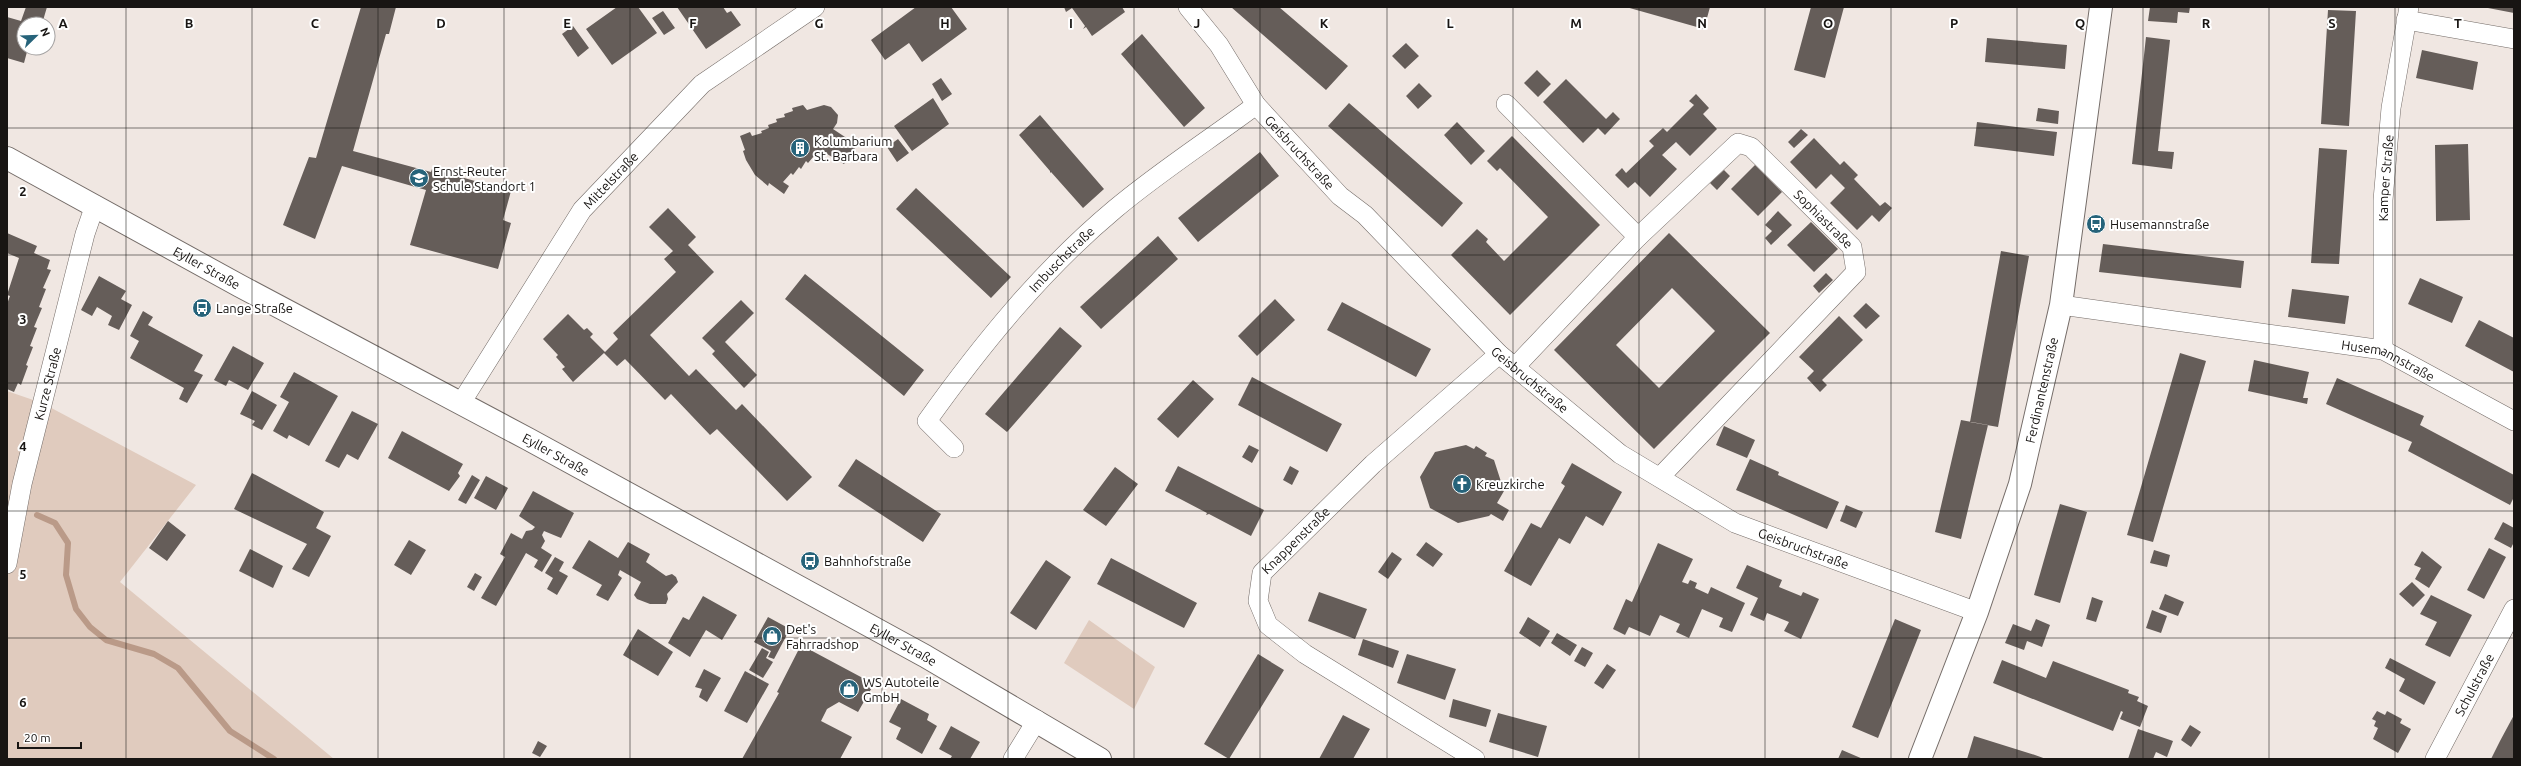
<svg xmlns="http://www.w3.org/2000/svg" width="2521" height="766" font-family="Ubuntu,sans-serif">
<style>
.green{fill:#e0cbbe}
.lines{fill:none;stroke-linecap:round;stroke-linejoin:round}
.stream{stroke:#ba9a88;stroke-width:6}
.building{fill:#655d59;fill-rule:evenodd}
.street-casing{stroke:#746c68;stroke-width:20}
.secondary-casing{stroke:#746c68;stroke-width:24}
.street{stroke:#fff;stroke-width:19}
.secondary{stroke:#fff;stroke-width:22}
.grid{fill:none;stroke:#181513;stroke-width:1;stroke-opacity:0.55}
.labels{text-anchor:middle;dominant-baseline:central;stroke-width:4;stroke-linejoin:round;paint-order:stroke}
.poi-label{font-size:13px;fill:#181513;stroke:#fff;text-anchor:start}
.street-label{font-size:13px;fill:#181513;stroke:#fff}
.grid-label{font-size:13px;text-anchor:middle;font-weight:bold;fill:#181513;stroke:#fff;stroke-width:4;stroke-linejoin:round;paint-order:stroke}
</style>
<rect width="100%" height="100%" fill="#f0e7e2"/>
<path class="green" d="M7,391l35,12 154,82 -76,97 214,177h-327z
M1089,620l66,47 -21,42 -70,-46z"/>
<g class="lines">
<path class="stream" d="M37,515l18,8 13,20 -2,32 10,34 14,18 16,13 48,14 24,14 52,63 44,28"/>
</g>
<path class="building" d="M26,7h21l-5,17h-18v24h4l-4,15 -17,-5v-41l14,4z
M361,7h35l-7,27h-3l-33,117 78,21 1,-3 79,22 -8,29 8,3 -13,46 -88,-24 16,-55 -84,-24 -27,73 -32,-14 26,-68 7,1z
M617,7h21l19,26 -45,32 -26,-36z
M677,7h46l4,6 4,-2 10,14 -35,24z
M916,7h35l16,22 -45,33 -13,-19 -24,17 -14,-20z
M1064,7h58l3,5 -33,24 -6,-9 -3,2 2,-3 -13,-18 -6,4z
M1231,7h48l69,59 -22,24z
M1626,7h84l-6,22z
M1811,7h33l-19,71 -31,-8z
M2150,7h40l-1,6 -11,-1 -1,11 -29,-2z
M2488,7h26v6l-26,-5z
M2328,10l28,1 -7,115 -28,-2z
M663,11l12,17 -11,7 -12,-17z
M573,26l16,22 -11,9 -16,-23z
M1142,34l63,74 -21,19 -63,-73z
M2146,37l24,3 -12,111 16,1 -2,17 -40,-5z
M1987,38l80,7 -2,24 -80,-7z
M1406,43l13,13 -14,13 -13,-13z
M2422,50l56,12 -5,28 -57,-12z
M1537,70l14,14 -13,13 -14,-14z
M941,78l11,16 -10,7 -10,-17z
M1566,79l40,40 7,-7 7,7 -15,16 -7,-7 -15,15 -40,-41z
M1419,83l13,13 -14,13 -12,-13z
M1696,94l13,14 -6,6 14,15 -27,27 -14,-14 -14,13 15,14 -27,28 -15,-15 -7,6 -13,-13 7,-7 4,5 28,-27 -5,-5 14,-13 4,4 27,-27 -5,-4z
M933,98l16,26 -37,27 -18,-25z
M1349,103l114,100 -21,24 -114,-101z
M803,105l4,5 17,-5 7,2 7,8 -1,8 -4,6 24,16 -13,19 -22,-13 -6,7 -2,-2 -6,7 -2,-2 -5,8 -2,-2 -6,8 -2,-2 -8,9 6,4 -5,8 -15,-11 -1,3 -13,-11 -9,-15 -3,-9 2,-1 -5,-14 10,-4 2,4 10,-3 -1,-2 8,-3 -1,-3 9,-3 -1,-3 9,-2 -1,-3 9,-3 -1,-3z
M2038,108l21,3 -1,13 -22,-3z
M1040,115l64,74 -21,19 -32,-36 -1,1v-2l-31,-36z
M1457,122l28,29 -14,14 -27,-30z
M1977,122l80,10 -3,24 -80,-10z
M1801,129l7,6 -14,13 -6,-6z
M1512,136l88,89 -90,90 -59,-60 26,-26 11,10 -2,3 18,19 44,-44 -48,-49 -3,3 -10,-10z
M1814,138l26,27 4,-4 14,14 -4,4 26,27 5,-4 7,6 -13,14 -7,-7 -15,15 -27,-27 15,-15 -14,-14 -15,15 -26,-27z
M898,139l11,14 -12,9 -10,-15z
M2468,144l2,76 -34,1 -1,-76z
M2319,148l28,2 -8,114 -28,-1z
M1260,152l19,24 -81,66 -20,-24z
M1755,165l27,27 -24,24 -27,-27z
M1724,170l6,6 -13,14 -7,-7z
M916,188l95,89 -20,21 -95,-89z
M668,208l28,29 -8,8 26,27 -64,63 39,41 7,-7 40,41 6,-6 70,73 -25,24 -70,-72 -7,6 -39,-41 -6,6 -40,-41 -8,7 -13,-13 -31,29 -11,-13 3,-2 -9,-10 2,-2 -15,-16 25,-25 16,16 3,-2 6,6 -3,3 15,15 13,-13 -5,-6 63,-61 -12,-13 9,-8 -24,-24z
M1778,211l14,14 -21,20 -6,-7 7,-7 -7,-6z
M1811,222l27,27 -24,23 -27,-27z
M7,233l30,13 -3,7 16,7 -3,9 4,1 -8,18 3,1 -7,18 3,1 -8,19 3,1 -7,18 3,1 -7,18 2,1 -7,19 -3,-2 -4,9 -7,-3v-85l3,-8 -3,-1 12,-37 -12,-5z
M1669,233l101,100 -116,116 -100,-99zM1672,288l43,43 -56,57 -43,-43z
M1158,236l20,23 -77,70 -21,-22z
M2103,244l141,17 -3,27 -142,-16z
M2001,251l28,5 -31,171 -28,-5z
M1826,273l7,7 -14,13 -6,-7z
M805,274l119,96 -20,26 -119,-97z
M99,276l27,15 -5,8 11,6 -13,25 -11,-5 4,-9 -15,-9 -5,9 -11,-6z
M2420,278l43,19 -11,26 -44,-19z
M2292,289l57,7 -4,28 -57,-7z
M1275,299l20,21 -38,36 -19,-20z
M741,300l13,13 -29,29 32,33 -13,13 -32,-34 3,-3 -13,-13z
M1342,302l89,47 -15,28 -89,-47z
M1866,303l14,13 -14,13 -13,-13z
M143,311l10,6 -5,8 55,30 -9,16 9,4 -16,28 -8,-4 5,-11 -54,-30 9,-17 -9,-5z
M1839,316l24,24 -41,40 5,5 -7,7 -13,-14 7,-7 -15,-14z
M2479,320l35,18v34l-49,-26z
M1060,327l22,19 -75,86 -22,-18z
M233,346l31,17 -16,27 -19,-10 -3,6 -12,-6z
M2180,353l26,8 -53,181 -26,-7z
M2254,360l55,12 -6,26h5l-1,6 -59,-13z
M294,372l44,24 -29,50 -20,-11 -2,4 -14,-8 16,-29 -9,-5z
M1252,377l90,47 -15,28 -89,-47z
M2337,378l87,38 -4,9 94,50v22l-4,8 -102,-54 4,-9 -86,-38z
M1193,380l21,19 -36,39 -21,-19z
M252,391l25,14 -15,25 -10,-5 3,-4 -15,-7z
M352,411l26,13 -20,36 -11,-6 -8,14 -14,-7z
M1961,420l27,5 -27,114 -26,-7z
M1724,426l31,14 -8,18 -31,-13z
M402,431l61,33 -5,9 2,3 -11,15 -61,-33z
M1249,445l10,5 -7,13 -10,-6z
M1466,445l8,4 2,-3 11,7 -2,3 9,4 10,31 -7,12 12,7 -6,11 -12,-7 -2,2 -31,7 -28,-15 -10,-31 15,-25z
M856,459l85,55 -18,28 -85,-56z
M1750,459l29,13 -1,3 61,27 -12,27 -91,-39z
M1572,463l50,29 -19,34 -17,-10 -16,28 -11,-6 -28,48 -27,-15 27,-48 10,5 24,-42 -4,-3z
M1178,466l86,44 -13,26 -42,-22 -3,1 1,-2 -42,-22z
M1290,466l9,5 -7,14 -9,-5z
M1115,467l23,17 -32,42 -23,-16z
M252,473l72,39 -8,16 15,8 -22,41 -17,-8 15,-25 -73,-35z
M472,475l8,5 -14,24 -8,-4z
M486,476l22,12 -12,22 -22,-12z
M533,491l41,22 -13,25 -17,-7 -2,4 3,6 -4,7 11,7 -10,17 -8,-5 4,-7 -12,-7 -30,53 -15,-8 24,-41 -5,-3 11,-21 11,6 4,-8 6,-1 3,-3 -16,-11z
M2060,504l27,8 -27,91 -26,-8z
M1846,505l17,7 -7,16 -16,-7z
M168,521l18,14 -19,26 -18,-13z
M2503,522l11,6v14l-3,6 -17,-9z
M409,540l17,10 -15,25 -17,-10z
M589,540l29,18 10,-16 22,12 -4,8 20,14 6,-2 4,3 2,5 -11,12 1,5 -2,5h-16l-13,-5 -3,-4 7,-13 -21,-12 -2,5 4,3 -14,23 -12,-6 6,-10 -30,-17z
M1426,542l17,12 -10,13 -17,-12z
M1658,543l35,16 -11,23 6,2 2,-4 7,3 -2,5 13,6 3,-7 34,16 -13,29 -13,-5 4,-9 -21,-9 -13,29 -13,-6 4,-8 -20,-9 -10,21 -21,-9 -4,8 -12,-6 13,-30 6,3z
M2489,548l17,9 -22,42 -17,-9z
M250,549l33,17 -10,22 -34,-17z
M2154,550l16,5 -3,12 -17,-4z
M2422,551l20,16 -13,21 -14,-9 6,-11 -7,-3z
M1392,552l10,7 -14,20 -10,-7z
M555,557l9,5 -5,9 9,5 -11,19 -10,-6 6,-11 -8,-5z
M1111,558l86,45 -13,25 -87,-44z
M1046,560l25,17 -35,53 -26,-17z
M1747,565l35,15 -3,7 22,9 2,-4 16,7 -18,40 -17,-8 5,-9 -22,-9 -3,8 -14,-6 8,-17 -22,-10z
M475,573l7,4 -8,14 -7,-4z
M2412,582l13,13 -12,12 -14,-13z
M1319,592l48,17 -12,30 -47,-18z
M2165,594l19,8 -6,14 -19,-7z
M2431,595l41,20 -22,42 -25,-12 12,-23 -17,-8z
M703,596l34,19 -15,25 -16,-10 -16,27 -22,-14 15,-26 6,3z
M2092,597l11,4 -7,21 -10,-3z
M2152,610l15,6 -6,17 -15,-5z
M768,617l22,12 -16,30 -6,-2 3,-6 -17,-9z
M1528,617l22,14 -10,16 -21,-14z
M1895,619l26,11 -43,108 -26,-11z
M2036,619l14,6 -8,22 -15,-6 -3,9 -19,-7 8,-19 18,7z
M638,629l35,23 -15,24 -35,-21z
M1557,633l20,12 -7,11 -19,-13z
M1363,639l36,12 -6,17 -35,-13z
M801,645l73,39 -16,28 -19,-10 -12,7 -6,12 31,16 -12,22h-98l37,-66 -2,-1z
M1582,647l11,6 -8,14 -11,-6z
M762,648l7,4 -3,6 7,4 -10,16 -14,-8z
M1258,654l26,16 -55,89 -25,-15z
M1407,654l49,15 -11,31 -48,-17z
M2390,658l46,24 -12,23 -25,-14 6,-12 -20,-11z
M2002,660l44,18 7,-17 76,29 -1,3 11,4 -2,4 11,5 -8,21 -20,-8 3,-7 -2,-1 -8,20 -120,-48z
M1607,664l9,6 -13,19 -9,-6z
M704,669l17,9 -14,24 -8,-5 3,-8 -7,-2z
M745,671l24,13 -22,39 -23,-12z
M901,699l28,15 -2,6 10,6 -15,28 -26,-15 5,-11 -12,-6z
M1453,699l38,11 -5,17 -37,-10z
M2377,711l8,4 2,-4 15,8 -2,4 11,6 -13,24 -25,-14 5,-11 -4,-2 2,-5 -4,-2z
M1498,713l49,13 -9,31 -49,-15z
M1343,715l27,14 -17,30h-34z
M2514,715v44h-23l9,-18z
M2190,725l11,7 -10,15 -10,-7z
M951,726l29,16 -10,17h-20l2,-3 -13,-7z
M2138,729l35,12 -6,16 -11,-5 -3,7h-25z
M1974,736l61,19 11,4h-79z
M538,741l9,5 -7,11 -8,-4z
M1842,750l21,9h-25z"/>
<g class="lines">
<defs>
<g id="street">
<path id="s1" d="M1188,7l31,38 37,60 84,91 25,19 134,139 121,100 115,69 242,89"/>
<path d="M2406,20l108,19"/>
<path d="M1506,104l132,133"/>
<path id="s2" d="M2061,305l322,45 131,71"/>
<path id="s3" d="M2383,350v-150l8,-92 18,-101"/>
<path id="s4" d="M1515,367l123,-130 100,-94 13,4 101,100 4,25 -196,205"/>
<path id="s5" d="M461,403l121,-193 120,-126 113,-77"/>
<path id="s6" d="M954,448l-27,-27c55,-77 115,-151 188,-212 44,-37 94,-69 141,-104"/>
<path id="s7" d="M7,564l15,-80 63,-250 10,-29"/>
<path d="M1013,759l24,-39"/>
<path id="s8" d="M1475,759l-170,-105 -37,-29 -10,-24 4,-28 111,-109 126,-110"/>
<path id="s9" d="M2435,759l79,-150"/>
</g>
<g id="secondary">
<path id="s10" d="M7,158l233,128 288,153 205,112 192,105 175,103"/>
<path id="s11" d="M1920,759l57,-147 43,-128 41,-179 40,-298"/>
</g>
</defs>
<use href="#street" class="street-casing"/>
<use href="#secondary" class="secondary-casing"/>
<use href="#street" class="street"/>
<use href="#secondary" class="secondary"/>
</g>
<path class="grid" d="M126,7v752M252,7v752M378,7v752M504,7v752M630,7v752M756,7v752M882,7v752M1008,7v752M1134,7v752M1260,7v752M1387,7v752M1513,7v752M1639,7v752M1765,7v752M1891,7v752M2017,7v752M2143,7v752M2269,7v752M2395,7v752M7,128h2507M7,255h2507M7,383h2507M7,511h2507M7,638h2507"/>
<defs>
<symbol id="building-disc" viewBox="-11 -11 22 22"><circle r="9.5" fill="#26637a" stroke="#fff"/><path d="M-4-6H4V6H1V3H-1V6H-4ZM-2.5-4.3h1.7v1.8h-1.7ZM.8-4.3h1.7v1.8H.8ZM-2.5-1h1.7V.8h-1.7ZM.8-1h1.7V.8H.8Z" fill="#fff"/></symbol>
<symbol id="school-disc" viewBox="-11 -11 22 22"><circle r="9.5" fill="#26637a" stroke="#fff"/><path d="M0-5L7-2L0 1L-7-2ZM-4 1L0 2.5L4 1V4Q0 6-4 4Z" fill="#fff"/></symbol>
<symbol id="bus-disc" viewBox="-11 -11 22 22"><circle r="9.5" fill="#26637a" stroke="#fff"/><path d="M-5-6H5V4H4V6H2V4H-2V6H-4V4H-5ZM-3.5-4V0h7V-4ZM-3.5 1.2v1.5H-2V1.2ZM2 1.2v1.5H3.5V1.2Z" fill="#fff"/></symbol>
<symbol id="church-disc" viewBox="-11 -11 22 22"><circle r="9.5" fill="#26637a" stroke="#fff"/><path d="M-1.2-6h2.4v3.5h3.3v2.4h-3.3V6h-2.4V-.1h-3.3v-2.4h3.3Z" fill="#fff"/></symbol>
<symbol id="shop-disc" viewBox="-11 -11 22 22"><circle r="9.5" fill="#26637a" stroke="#fff"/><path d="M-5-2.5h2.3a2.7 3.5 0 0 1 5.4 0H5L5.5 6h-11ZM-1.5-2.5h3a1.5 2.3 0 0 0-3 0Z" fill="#fff"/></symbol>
</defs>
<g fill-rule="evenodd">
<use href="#building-disc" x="789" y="137" width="22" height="22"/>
<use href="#school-disc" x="408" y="167" width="22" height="22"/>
<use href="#bus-disc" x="2085" y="213" width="22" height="22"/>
<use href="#bus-disc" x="191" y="297" width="22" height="22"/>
<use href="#church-disc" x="1451" y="473" width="22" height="22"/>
<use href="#bus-disc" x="799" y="550" width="22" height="22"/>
<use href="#shop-disc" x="761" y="625" width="22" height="22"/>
<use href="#shop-disc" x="838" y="678" width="22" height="22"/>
</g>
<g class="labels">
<g class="poi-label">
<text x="814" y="141">Kolumbarium<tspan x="814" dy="15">St. Barbara</tspan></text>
<text x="433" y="171">Ernst-Reuter<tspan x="433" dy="15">Schule Standort 1</tspan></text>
<text x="2110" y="224">Husemannstraße</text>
<text x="216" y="308">Lange Straße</text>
<text x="1476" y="484">Kreuzkirche</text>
<text x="824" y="561">Bahnhofstraße</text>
<text x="786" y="629">Det's<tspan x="786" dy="15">Fahrradshop</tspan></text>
<text x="863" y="682">WS Autoteile<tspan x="863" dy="15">GmbH</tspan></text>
</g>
<g class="street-label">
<text stroke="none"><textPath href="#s1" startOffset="184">Geisbruchstraße</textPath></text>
<text stroke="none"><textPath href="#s3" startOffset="172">Kamper Straße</textPath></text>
<text stroke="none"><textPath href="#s5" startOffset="269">Mittelstraße</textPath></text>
<text stroke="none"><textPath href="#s4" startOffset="432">Sophiastraße</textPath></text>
<text stroke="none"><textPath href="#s6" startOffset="249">Imbuschstraße</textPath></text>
<text stroke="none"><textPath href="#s10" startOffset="228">Eyller Straße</textPath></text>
<text stroke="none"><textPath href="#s2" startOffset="333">Husemannstraße</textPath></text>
<text stroke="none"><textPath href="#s1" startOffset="508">Geisbruchstraße</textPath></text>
<text stroke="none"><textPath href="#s7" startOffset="185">Kurze Straße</textPath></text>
<text stroke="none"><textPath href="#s11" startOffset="389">Ferdinantenstraße</textPath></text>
<text stroke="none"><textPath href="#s10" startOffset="624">Eyller Straße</textPath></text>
<text stroke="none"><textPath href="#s8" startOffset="348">Knappenstraße</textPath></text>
<text stroke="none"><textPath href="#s1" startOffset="832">Geisbruchstraße</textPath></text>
<text stroke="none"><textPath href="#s10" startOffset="1020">Eyller Straße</textPath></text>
<text stroke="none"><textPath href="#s9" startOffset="84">Schulstraße</textPath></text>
</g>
</g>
<g class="grid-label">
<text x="63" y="28">A</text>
<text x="189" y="28">B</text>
<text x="315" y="28">C</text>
<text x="441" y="28">D</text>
<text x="567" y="28">E</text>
<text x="693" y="28">F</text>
<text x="819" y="28">G</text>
<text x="945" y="28">H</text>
<text x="1071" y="28">I</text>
<text x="1197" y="28">J</text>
<text x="1324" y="28">K</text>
<text x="1450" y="28">L</text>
<text x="1576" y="28">M</text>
<text x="1702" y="28">N</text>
<text x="1828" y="28">O</text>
<text x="1954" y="28">P</text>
<text x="2080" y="28">Q</text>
<text x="2206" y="28">R</text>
<text x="2332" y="28">S</text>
<text x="2458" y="28">T</text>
<text x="23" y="196">2</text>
<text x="23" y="324">3</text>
<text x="23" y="451">4</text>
<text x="23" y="579">5</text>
<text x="23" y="707">6</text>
</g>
<rect width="2521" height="766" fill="none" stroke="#181513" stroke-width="16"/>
<g transform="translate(36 36) rotate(67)"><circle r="19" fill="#ffffff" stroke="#a3a1a1"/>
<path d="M0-3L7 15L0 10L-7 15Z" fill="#26637a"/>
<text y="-6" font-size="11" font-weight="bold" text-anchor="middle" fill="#181513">N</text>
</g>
<path d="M18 742v6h63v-6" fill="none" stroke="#181513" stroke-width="2"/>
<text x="24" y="742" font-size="12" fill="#181513" stroke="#ffffff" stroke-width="3" paint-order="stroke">20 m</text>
</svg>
